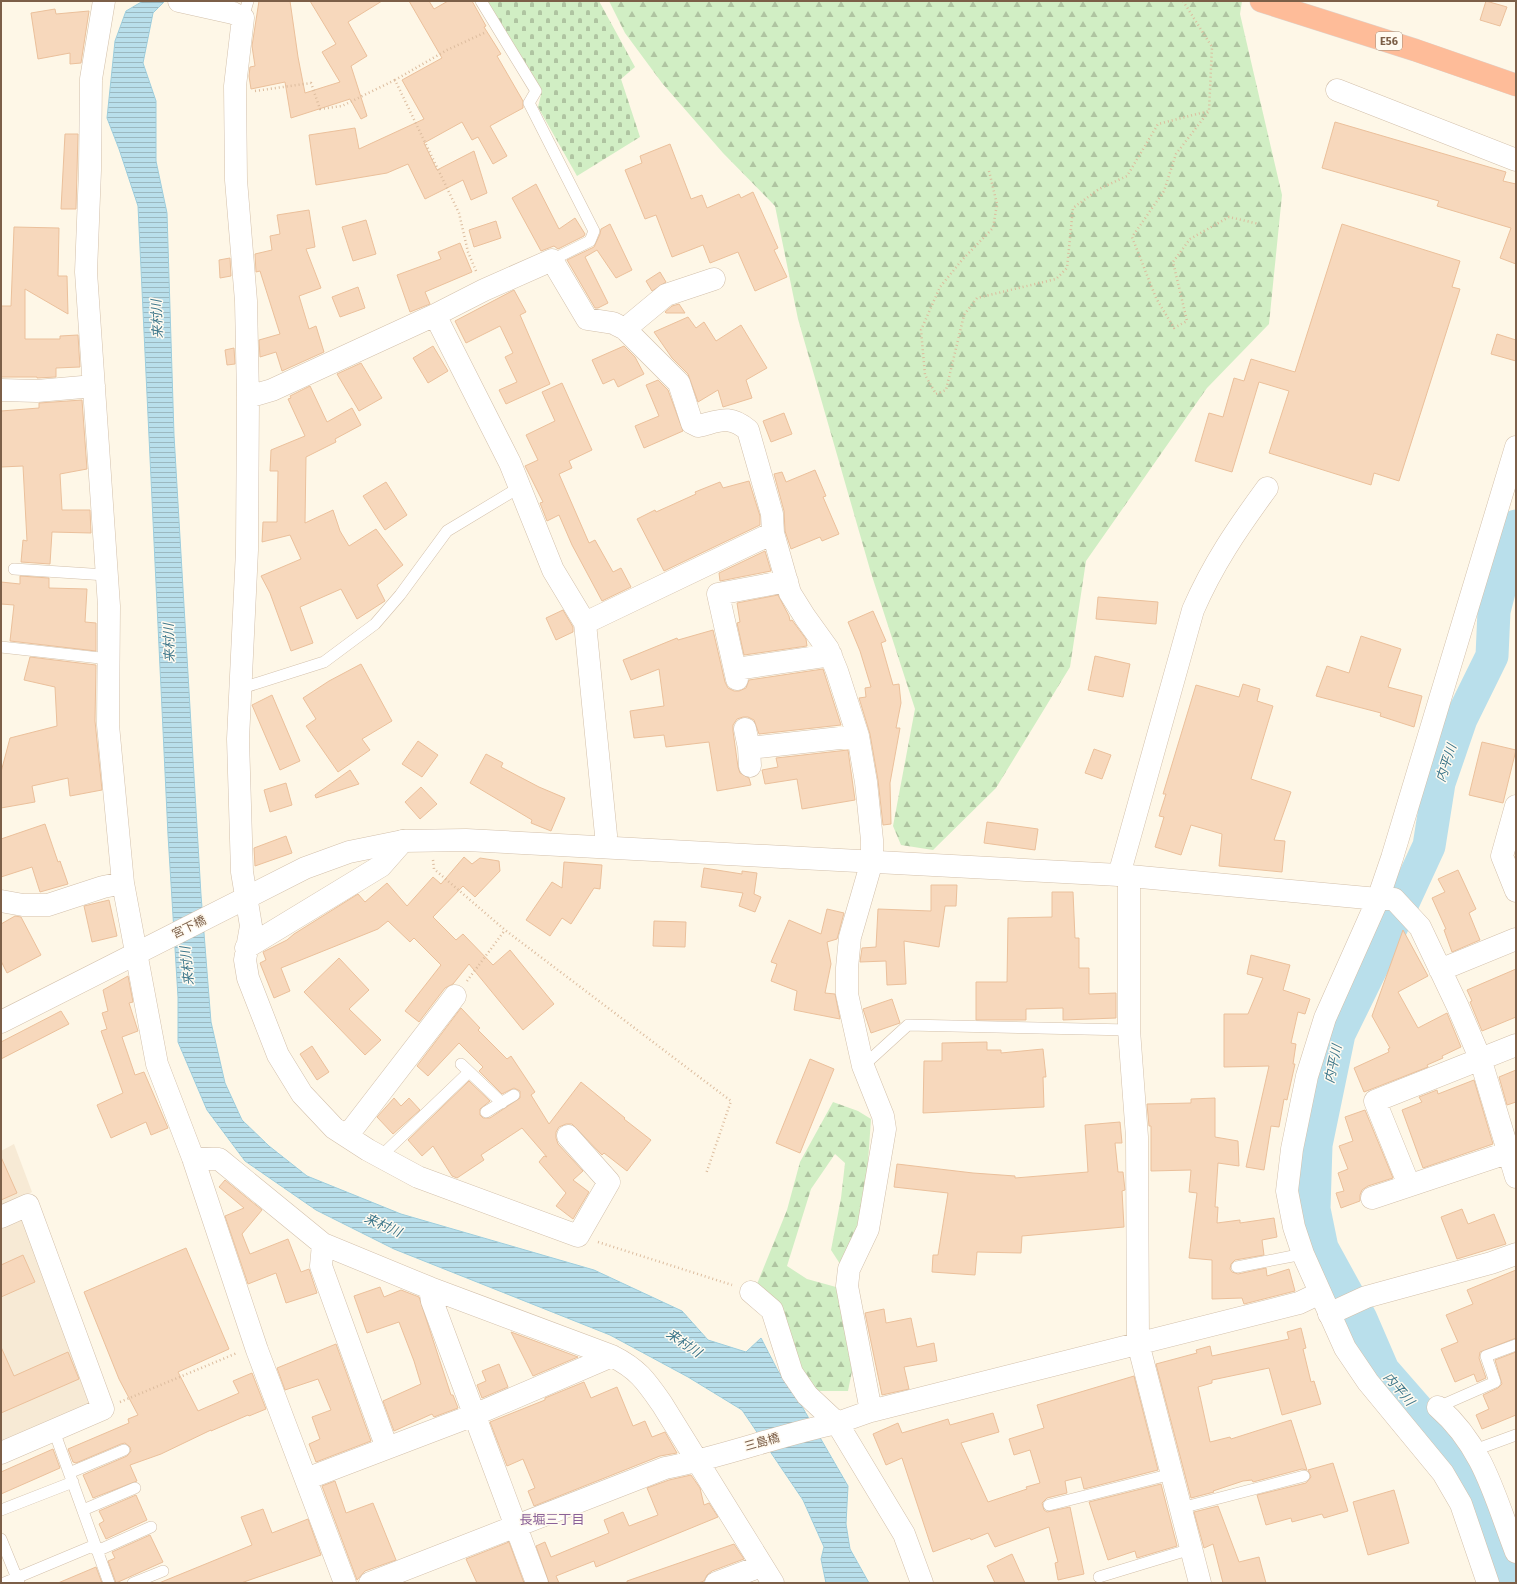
<svg xmlns="http://www.w3.org/2000/svg" width="1517" height="1584" font-family="'Fira Sans','Noto Sans JP',sans-serif">
<style>
.residential{fill:#f7ead5}
.forest{fill:url(#forest-firs)}
.cemetery{fill:url(#cemetery-stones)}
.water{fill:url(#water-rules);stroke:#9ecedd}
.lines{fill:none;stroke-linecap:round;stroke-linejoin:round}
.river{stroke:#b9dfeb;stroke-width:33}
.building{fill:#f7d8bc;stroke:#ebc09b}
.service-casing{stroke:#d3c0ab;stroke-width:12}
.minor-casing{stroke:#d3c0ab;stroke-width:23}
.tertiary-casing{stroke:#d3c0ab;stroke-width:23}
.motorway-casing{stroke:#ddd5cf;stroke-width:23}
.path{stroke:#dcbc9e;stroke-width:2.5;stroke-dasharray:1 3;stroke-linecap:butt}
.service{stroke:#fff;stroke-width:11}
.minor{stroke:#fff;stroke-width:22}
.tertiary{stroke:#fff;stroke-width:22}
.motorway{stroke:#febc99;stroke-width:22}
.labels{text-anchor:middle;dominant-baseline:central;stroke-width:3;stroke-linejoin:round;paint-order:stroke}
.shield{fill:#fffaf0;stroke:#a38e7a;stroke-width:1}
.shield-label{font-size:11px;font-weight:bold;fill:#7c5f48}
.street-label{font-size:12px;fill:#7c5f48;stroke:#fffaf0}
.water-label{font-size:13px;font-style:italic;fill:#3c768a;stroke:#fffaf0}
.neighbourhood-label{font-size:13px;fill:#8a6098;stroke:#fffaf0}
</style>
<defs>
<pattern id="forest-firs" width="22" height="20" patternUnits="userSpaceOnUse"><rect width="22" height="20" fill="#d1eec4"/><path d="M5 1l3.5 6h-7zM16 11l3.5 6h-7z" fill="#afc4a1"/></pattern>
<pattern id="cemetery-stones" width="16" height="16" patternUnits="userSpaceOnUse"><rect width="16" height="16" fill="#d1eec4"/><path d="M2 7V4a2 2 0 0 1 4 0v3zM10 15v-3a2 2 0 0 1 4 0v3z" fill="#afc4a1"/></pattern>
<pattern id="water-rules" width="6" height="5" patternUnits="userSpaceOnUse"><rect width="6" height="5" fill="#b9dfeb"/><path d="M0 2.5h6" fill="none" stroke="#9bb8c0"/></pattern>
</defs>
<rect width="100%" height="100%" fill="#fef7e7"/>
<path class="residential" d="M14,1144l18,48 -12,6 73,206 -92,40v-293z"/>
<path class="forest" d="M609,1h633l-2,13 42,181 -13,129 -62,64 -121,173 -16,106 -74,121 -63,62 -32,-5 -8,-19 22,-117 -44,-136 -73,-254 -23,-113 -52,-53 -61,-70 -37,-50z
M833,1102l25,9 13,8 -4,57 -8,54 -17,37 -11,-17 10,-52 4,-35 -10,-9 -24,35 -24,77 20,13 29,8 5,18 11,66 -4,20h-30l-17,-17 -44,-90 30,-74 13,-48z"/>
<path class="cemetery" d="M487,1h112l36,66 -14,12 19,58 -63,39 -39,-69 4,-16z"/>
<path class="water" d="M143,1h22l-12,12 -10,50 13,38v60l11,52 7,222 27,460 10,127 14,61 17,37 27,26 38,30 94,38 193,56 88,41 26,29 38,12 15,-14 17,33 22,32 48,83 -2,38 4,25 19,34h-43l-5,-24 3,-12 -21,-47 -61,-90 -54,-33 -78,-42 -216,-86 -78,-39 -71,-49 -38,-51 -29,-68v-45l-10,-162 -30,-629 -19,-57 -12,-31 8,-77 11,-30z"/>
<g class="lines">
<path class="river" d="M1509,1583l-30,-89 -26,-44 -70,-80 -22,-51 -39,-71 -8,-39 2,-64 23,-111 55,-112 35,-76 10,-63 22,-64 31,-63 2,-45 22,-85"/>
</g>
<path class="building" d="M259,1h31l8,56 7,36 35,-11 -18,-30 14,-8 -26,-43h72l-34,21 19,34 -16,10 16,50 -6,3 -11,-20 -59,19 -6,-36 -34,7 -2,-13 1,-9 5,-1 -3,-20z
M409,1h20l5,8 14,-8h24l14,25 -2,1 17,27 -4,2 26,45v7l-33,18 17,30 -14,8 -15,-27 -6,3 -10,-18 -38,21 13,27 37,-19 13,42 -16,7 -8,-20 -38,19 -17,-35 -21,9 -71,12 -7,-50 46,-7 4,21 65,-30 -22,-39 40,-22z
M1486,1l21,6 -7,19 -20,-6z
M55,9l1,5 33,-3 -8,52 -11,1v-11l-32,6 -7,-46z
M1335,122l171,50 -3,9 13,3v80l-16,-6 11,-30 -74,-22 2,-5 -117,-33z
M65,134h13l-2,75h-15z
M670,144l21,55 11,-4 5,13 32,-14 2,4 12,-6 25,56 -4,2 13,27 -32,14 -17,-39 -28,11 -7,-18 -31,12 -16,-42 -11,4 -20,-49 17,-7 -2,-7z
M536,184l23,45 16,-11 10,16 -1,2 -26,13 -4,-3 -13,5 -29,-53z
M309,210l6,37 -9,2 15,39 -22,8 10,33 7,-3 8,26 -42,19 -6,-19 -16,5 -1,-17 21,-6 -20,-63 -4,1 -1,-18 17,-4 -2,-14 10,-2 -3,-19z
M366,220l10,34 -23,7 -11,-34z
M496,221l5,17 -27,9 -5,-17z
M610,224l22,46 -16,8 -19,-28 -12,7 23,46 -10,5h-3l-28,-48 27,-13 6,-13 1,-5z
M1342,224l118,37 -8,26 8,2 -61,192 -25,-8 -3,12 -102,-32 20,-62 -30,-9 -27,90 -37,-11 14,-48 14,4 11,-39 10,3 7,-22 44,13z
M14,227l45,1 -1,48h9l1,38 -43,-25v50h35v-3l18,-1 2,32 -24,1v9l-19,1v-1h-36v-71h10z
M460,243l12,29 -47,20 5,12 -20,8 -13,-37 44,-16 -3,-7z
M230,258l1,18 -11,2 -1,-18z
M660,272l6,10 -14,9 -6,-10z
M358,287l7,21 -25,9 -8,-20z
M514,290l12,22 -6,3 30,69 -44,20 -7,-14 18,-8 -12,-25 8,-4 -13,-27 -34,17 -11,-22z
M679,304l6,9h-19l-1,-1 7,-6z
M688,317l8,11 8,-6 12,19 25,-16 26,43 -21,12 6,18 -29,9 -5,-17 -20,12 -10,-28 -16,-16 -18,-26z
M1497,334l19,6v21l-25,-7z
M433,346l15,25 -20,12 -15,-25z
M624,346l11,11 9,17 -26,13 -4,-8 -11,5 -11,-24z
M234,348l1,16 -8,1 -2,-15z
M361,363l21,35 -23,13 -22,-37z
M658,380l10,10 15,41 -39,17 -9,-22 24,-10 -13,-31z
M562,383l30,67 -23,11 3,7 -13,6 30,69 6,-3 18,32 8,-4 10,19 -29,14 -30,-56 -13,-30 -12,6 -7,-18 3,-1 -18,-36 13,-6 -12,-25 29,-14 -13,-29z
M310,386l17,36 25,-14 9,17 -26,14 1,3 -30,15 -1,66 28,-13 7,21 9,15 27,-17 27,36 -26,20 8,16 -28,18 -16,-30 -41,18 13,36 -22,8 -21,-58 -9,-17 40,-17 -11,-24 -28,7 1,-20h14l1,-51h-8l1,-21 34,-14 -17,-37 3,-1 -1,-2z
M82,400l5,69 -27,5 2,36h28l1,23 -39,-1 -2,32 -29,-2 2,-22 4,1 -4,-75 -22,1v-56l38,-3v-5z
M784,413l8,21 -21,8 -8,-21z
M815,470l11,26 -3,1 16,37 -17,7 -2,-4 -29,12 -6,-18 -1,-20 -10,-37 8,-2 4,10z
M749,481l11,35v9l-96,46 -27,-52 18,-9 1,2 40,-18 -1,-2 25,-10 3,6z
M386,482l21,33 -22,15 -22,-34z
M765,551l6,20 -51,10 -1,-8z
M20,576l29,2v10l38,1 -2,33 11,1v28l-86,-10 4,-36 -13,-1v-22l19,2z
M778,595l11,21 1,5 2,-1 14,19 1,7 -63,9 -7,-32 3,-1 -3,-19z
M1098,597l60,5 -2,22 -60,-5z
M563,610l10,17v5l-17,8 -10,-22z
M873,611l13,30 -5,2 12,42 6,-1 2,19 -5,25h4l-10,55 1,41 -8,1 -5,-45 -8,-46 -11,-36 7,-1 -1,-9 6,-1 -11,-36 -12,-29z
M713,630l12,52 3,6 6,3h5l7,-3 3,-8 74,-11 18,56 -82,9 -5,-14 -6,-3h-5l-6,2 -4,6v6l5,36 2,6 9,5 2,7 -34,6 -8,-49 -43,5 -2,-12 -30,3 -4,-27 34,-5 -5,-37 -28,11 -8,-20 54,-22 1,2z
M1361,636l40,13 -13,38 34,9 -8,31 -34,-11 1,-3 -65,-17 11,-30 22,7z
M1095,656l35,8 -7,33 -35,-7z
M30,657l66,8 -1,56 7,69 -32,6 -2,-18 -36,8 3,16 -34,6v-36l9,-34 47,-12 -2,-39 -31,-7z
M361,664l31,57 -30,18 8,11 -32,22 -32,-46 10,-7 -13,-21 26,-17z
M1243,684l17,5 -3,12 16,5 -22,73 40,13 -17,48 11,1 -3,31 -63,-6 3,-32 -31,-9 -10,30 -26,-8 9,-30 -5,-1 7,-22h-3l33,-109 43,12z
M272,695l28,66 -20,9 -28,-65z
M418,741l20,14 -16,22 -20,-13z
M1482,742l34,8 -13,53 -34,-8z
M1094,749l17,6 -9,24 -17,-6z
M848,750l7,50 -53,9 -5,-30 -32,5 -3,-14 16,-3 -2,-9z
M486,754l17,9 -2,4 38,20 26,11 -14,33 -20,-8 1,-3 -62,-37z
M350,770l9,14 -43,14 -1,-3z
M286,783l6,22 -22,7 -6,-22z
M421,787l16,17 -17,15 -15,-17z
M987,822l51,7 -3,21 -51,-7z
M45,824l13,38 2,-1 8,23 -28,8 -8,-25 -31,10v-38z
M286,836l6,17 -37,13 -1,-18z
M464,857l8,7 8,-6 19,3 1,10 -25,26 -12,-11 -30,31 23,23 7,-6 30,31 17,-15 44,54 -31,26 -54,-66 -16,20 -8,4 -26,34 -14,-11 36,-46 -27,-27 -4,4 -22,-21 -10,8 -97,39 9,23 -16,7 -14,-35 6,-3 -3,-8 24,-12 7,-6 64,-40 7,8 22,-19 20,23 26,-29 8,7z
M564,862l38,3 -2,24 -6,-1 -23,36 -9,-6 -12,18 -24,-16 26,-38 10,6z
M704,868l38,6v-3l15,2 -3,21 7,3 -6,15 -16,-6 4,-13 -42,-6z
M1458,870l18,39 -7,4 11,27 -28,12 -8,-22 2,-1 -14,-31 13,-6 -7,-13z
M931,885h26l-1,21h-11l-6,41 -35,-6 2,43 -19,1 -1,-24 -26,1 2,-14 14,-1 2,-38 53,2z
M1052,892h21l2,46h4v30h10v26l27,-1v25l-53,2v-12l-37,1v11h-50v-38h31l1,-64 44,-1z
M109,900l8,36 -25,6 -8,-36z
M827,909l17,4 -7,26 -10,3 4,22 -6,29 10,1 5,25 -46,-9 3,-19 -26,-10 6,-17 -6,-2 18,-42 32,14z
M15,916l6,1 20,38 -34,18 -6,-12v-37z
M654,921l32,1 -1,25 -32,-1z
M1403,930l25,46 -30,16 20,36 29,-15 14,34 -19,9 1,2 -16,7 1,2 -64,25 -10,-24 35,-16 -1,-3 2,-1 -18,-32z
M1251,955l39,10 -7,25 27,9 -5,15 -7,-2 -7,31 5,1 -3,20h2l-8,36 -3,-1 -5,28 -8,-1 -7,44 -18,-3 23,-101 -45,1v-53h24l15,-36 -16,-4z
M339,958l30,32 -20,19 32,31 -16,15 -61,-63z
M1516,969v48l-34,14 -12,-29 2,-1 -5,-11z
M128,976l5,26 -4,1 9,28 -16,6 13,38 9,-3 24,56 -17,7 -5,-13 -35,16 -14,-33 26,-12 -22,-62 6,-2 -5,-16 6,-2 -5,-21z
M892,999l8,24 -29,10 -8,-24z
M461,1008l19,20 -2,2 29,29 4,-3 24,36 -4,3 18,29 32,-42 44,36 -1,1 27,21 -24,31 -23,-18 -2,2 -30,-31h-6l-7,3 -3,5v6l2,6 25,27 -10,9 16,12 -16,27 -17,-13 10,-13 -27,-31 5,-6 3,1 -25,-29 -41,27 3,5 -27,18 -5,-2 -19,-30 -11,10 -14,-16 61,-59 21,20 -10,8v6l3,3h7l30,-20v-7l-6,-3 -12,6 -23,-23 4,-4 -24,-24 -31,33 -11,-10z
M61,1011l8,13 -68,35v-17z
M987,1042v8h14v3l42,-4 3,28h-3l1,30 -121,6 1,-52h18v-18z
M312,1046l17,26 -12,8 -17,-26z
M810,1059l24,10 -34,84 -24,-10z
M1516,1070v32l-9,3 -8,-28z
M1474,1080l19,64 -70,24 -21,-58 20,-8 -3,-5 18,-7 1,4z
M394,1098l7,8 8,-8 11,12 -27,24 -16,-17z
M1215,1098v39l23,4 1,25 -21,-3 -3,44h3l-1,16 23,-3v3l34,-5 3,19 -15,3 2,15 -29,5 -4,4 -1,5 2,3 6,2 28,-6 1,8 22,-7 6,22 -51,13 -2,-6 -30,1v-39l-23,-2 8,-65 -8,-1 2,-22 -40,1v-45h-2l-2,-22 44,-1v-4z
M1365,1110l28,68 -25,8 -6,4 -2,5v6l-19,7 -5,-15 8,-2 -6,-18 10,-4 -9,-23 14,-5 -8,-24z
M1120,1122l2,21h-7l3,29h5l2,18 -3,1 2,36 -102,9 -1,17 -44,-1 -2,23 -43,-3 1,-17h5l10,-62 -54,-6 3,-23 76,9 42,3v2l73,-6 -3,-47z
M1,1157l16,36 -16,7z
M225,1180l37,30 -20,24 8,20 38,-15 13,33 8,-3 8,24 -31,10 -10,-30 -28,11 -23,-68 19,-8 -25,-21z
M1462,1209l6,15 26,-10 12,30 -49,15 -16,-42z
M186,1248l43,101 -51,23 20,39 41,-18 -6,-12 19,-8 14,36 -17,7 -1,-1 -37,16v-1l-50,24 -31,11 7,16 -44,17 -10,-23 44,-19 4,-5 -1,-4 -5,-4 -4,1 -45,19 -3,-1 -5,-13 61,-26 -1,-4 10,-4 -19,-36 -35,-87z
M23,1255l12,27 -34,15v-32z
M1516,1270v68l-36,14 -1,6 7,20 -9,4 -3,-8 -19,8 -14,-33 17,-7 -12,-27 27,-11 -6,-14z
M380,1287l4,10 17,-7 18,7 32,98h2l5,13 -24,9 -2,-3 -38,17 -11,-30 38,-17 -7,-23 -15,-39 -32,11 -13,-37z
M884,1309l2,14 25,-5 6,29 17,-4 3,18 -33,6 5,22 -27,6 -17,-82z
M1301,1328l5,20 -3,1 8,33 3,-1 7,23 -39,11 -13,-47 -57,12v3l-14,4 12,55 20,-5 1,2 60,-19 16,50 -5,-1 -49,13 -1,-2 -9,1 -30,10 1,1 -23,6 -35,-134 41,-11 -1,-3 14,-4 2,10 77,-17 -2,-7z
M511,1332l67,25 -45,19z
M336,1344l35,97 -55,21 -7,-18 11,-5 -8,-22 19,-7 -13,-31 -33,11 -8,-22z
M1,1347l13,29 54,-24 11,27 -78,34z
M1516,1352v63l-34,14 -6,-14 13,-6 -6,-14 15,-7 4,-4 -7,-24z
M499,1364l9,23 -26,11 -5,-13 9,-4 -4,-10z
M1134,1376l24,94 -74,19 -3,-12 -16,4 2,12 -20,5 -5,5 2,7 3,2 23,-5 14,67 -26,6 -3,-17 3,-1 -9,-35 -54,20 -7,-14 -17,7 -1,-2 -37,14 -31,-94 -16,7 -13,-31 25,-11 4,10 46,-14 2,6 43,-12 6,19 -38,11 27,59 39,-13 -1,-2 14,-4 -10,-33 -16,5 -5,-16 35,-11 -7,-23z
M584,1382l7,16 26,-11 16,39 12,-5 7,16 13,-5 12,21 -17,3 -126,50 -6,-15 7,-3 -12,-29 -16,7 -17,-44 55,-22v-2z
M53,1449l7,19 -59,26v-22z
M1333,1463l15,48 -24,7 -2,-4 -30,8 -1,-4 -25,7 -9,-30 49,-12 5,-6 -3,-7z
M691,1475l9,13 4,17 5,-2 9,14 -122,50 -2,-6 -38,15 3,7h-10l-13,-37 9,-4 6,15 58,-24 -5,-13 19,-8 6,14 29,-11 -11,-27 22,-8z
M335,1481l11,32 27,-10 23,57 -31,11 -8,9 -35,-94z
M1161,1484l16,62 -40,12 -2,-7 -27,9 -19,-58z
M1394,1490l15,53 -41,12 -15,-53z
M136,1495l11,25 -41,19 -7,-15 5,-3 -5,-10z
M1218,1506l21,56 20,-5 7,26h-43l-10,-39 -9,4 -10,-36z
M263,1509l9,24 36,-14 13,36 -80,28h-82l93,-38 -11,-28z
M150,1535l13,27 -47,21 -8,-22 7,-3 -3,-6z
M509,1542l15,41h-47l-11,-24z
M734,1544l10,15 -32,12 -5,4 -3,6 -6,2h-71v-2z
M1012,1554l13,29h-30l-8,-17z
M96,1567l6,16h-44z"/>
<g class="lines">
<defs>
<path id="service" d="M481,1l55,90 -7,12 65,128 -4,10 -38,19
M243,18l5,-17
M14,569l92,6
M1,647l108,12
M239,689l85,-27 51,-38 25,-29 47,-64 73,-44
M461,1064l41,39
M863,1066l45,-41 221,5
M486,1112l28,-17
M380,1157l89,-85
M1237,1267l66,-13
M1438,1407l57,-25 -9,-26 30,-11
M54,1431l55,152
M1476,1453l7,-6 33,-12
M69,1473l55,-23
M1049,1505l123,-31
M1181,1508l123,-32
M1,1510l72,-28
M83,1510l52,-22
M1,1539l18,44
M97,1551l54,-24
M1099,1577l92,-28
M4,1583l91,-38
M133,1583l30,-12"/>
<path id="minor" d="M104,1l-13,78 -1,91 -4,102 23,334 -1,119 15,158 34,181 36,94 64,192 88,233
M179,1l54,12 10,5 -8,68 1,94 10,121 2,96 -1,153 -9,189 4,133 9,54 -6,34 3,18 30,77 24,39 32,34 34,22 50,27 160,59 31,-54 -41,-46
M1337,90l179,70
M435,315l49,-25 68,-30 35,59 26,4 12,6 54,54 13,40 6,3c22,-5 31,-12 50,4l24,84 1,19 17,60 15,24 23,32 9,22 21,65 8,46 6,58v21l-22,76 -3,31v26l16,72 20,50 2,13 -17,100 -19,40 -2,17 24,125
M625,329l41,-34 48,-16
M1,390l36,1 57,-5
M248,397l24,-7 163,-75 75,148 43,107 32,53 21,212 -1,12
M585,623l188,-90
M736,669l95,-14
M737,679l-19,-85 69,-13
M745,729l4,19 1,18
M749,748l109,-12
M1516,806l-14,50 14,35
M1119,875l74,-265c20,-46 44,-81 74,-122
M1129,876v154l8,107 1,206 62,240
M1378,899h16l26,28 38,80 22,51 36,119
M1,901l22,4h25l55,-18 20,-4
M246,948l135,-82 22,-25
M1440,970l76,-31
M347,1136l108,-140
M193,1158l26,1 104,85 107,44 182,68c26,13 34,25 50,48l111,179
M1409,1185l-34,-84 141,-56
M1372,1198l144,-48
M1,1217l27,-12 75,204 -102,44
M323,1244l-2,22 66,182
M430,1288l2,13 105,282
M751,1292l21,18 20,63 15,22 30,28 34,-12 428,-108 21,-10
M1329,1314l37,-17 125,-34 25,-9
M1438,1407c46,40 57,91 78,145
M306,1479l168,-64 138,-59
M370,1583l295,-115c58,-11 114,-33 172,-45l67,111 18,49
M716,1583l45,-17"/>
<path id="tertiary" d="M1,1022l304,-154 44,-16 54,-11 63,-1 653,35 259,24
M1488,1583l-27,-79 -18,-31 -75,-91 -23,-34 -42,-94 -9,-27 -7,-36 5,-42 15,-73 18,-58 53,-119 14,-41 124,-411"/>
<path id="motorway" d="M1261,1l154,49 101,35"/>
</defs>
<use href="#service" class="service-casing"/>
<use href="#minor" class="minor-casing"/>
<use href="#tertiary" class="tertiary-casing"/>
<use href="#motorway" class="motorway-casing"/>
<path class="path" d="M1183,1l29,46 -3,64 -33,43 -12,37 -32,46 24,61 18,30 13,-7 -14,-59 17,-23 39,-22 30,7
M255,91l56,-8 9,26 22,-3 53,-26
M989,171l8,33 -4,24 -31,32 -22,27 -19,43 4,45 11,19 10,-4 18,-75 13,-17 79,-19 11,-11 6,-60 26,-19 28,-13 31,-52 51,-13
M476,271l-8,-19 -9,-39 -64,-133 52,-30 37,-17
M433,860l1,9 71,61 226,171 -25,73
M467,981l38,-51
M598,1242l134,43
M120,1402l117,-49"/>
<use href="#service" class="service"/>
<use href="#minor" class="minor"/>
<use href="#tertiary" class="tertiary"/>
<use href="#motorway" class="motorway"/>
</g>
<g class="labels">
<rect class="shield" x="1376" y="32" width="26" height="18" rx="3"/>
<g class="shield-label">
<text x="1389" y="41">E56</text>
</g>
<g class="street-label">
<text transform="translate(189 927) rotate(-26)">宮下橋</text>
<text transform="translate(762 1442) rotate(-16)">三島橋</text>
</g>
<g class="water-label">
<text transform="translate(157 319) rotate(-93)">来村川</text>
<text transform="translate(169 643) rotate(-92)">来村川</text>
<text transform="translate(1446 763) rotate(-72)">内平川</text>
<text transform="translate(187 966) rotate(-96)">来村川</text>
<text transform="translate(1333 1064) rotate(-78)">内平川</text>
<text transform="translate(383 1225) rotate(24)">来村川</text>
<text transform="translate(684 1343) rotate(34)">来村川</text>
<text transform="translate(1399 1389) rotate(49)">内平川</text>
</g>
<g class="neighbourhood-label">
<text x="552" y="1519">長堀三丁目</text>
</g>
</g>
<rect width="1517" height="1584" fill="none" stroke="#7c5f48" stroke-width="4"/>
</svg>
